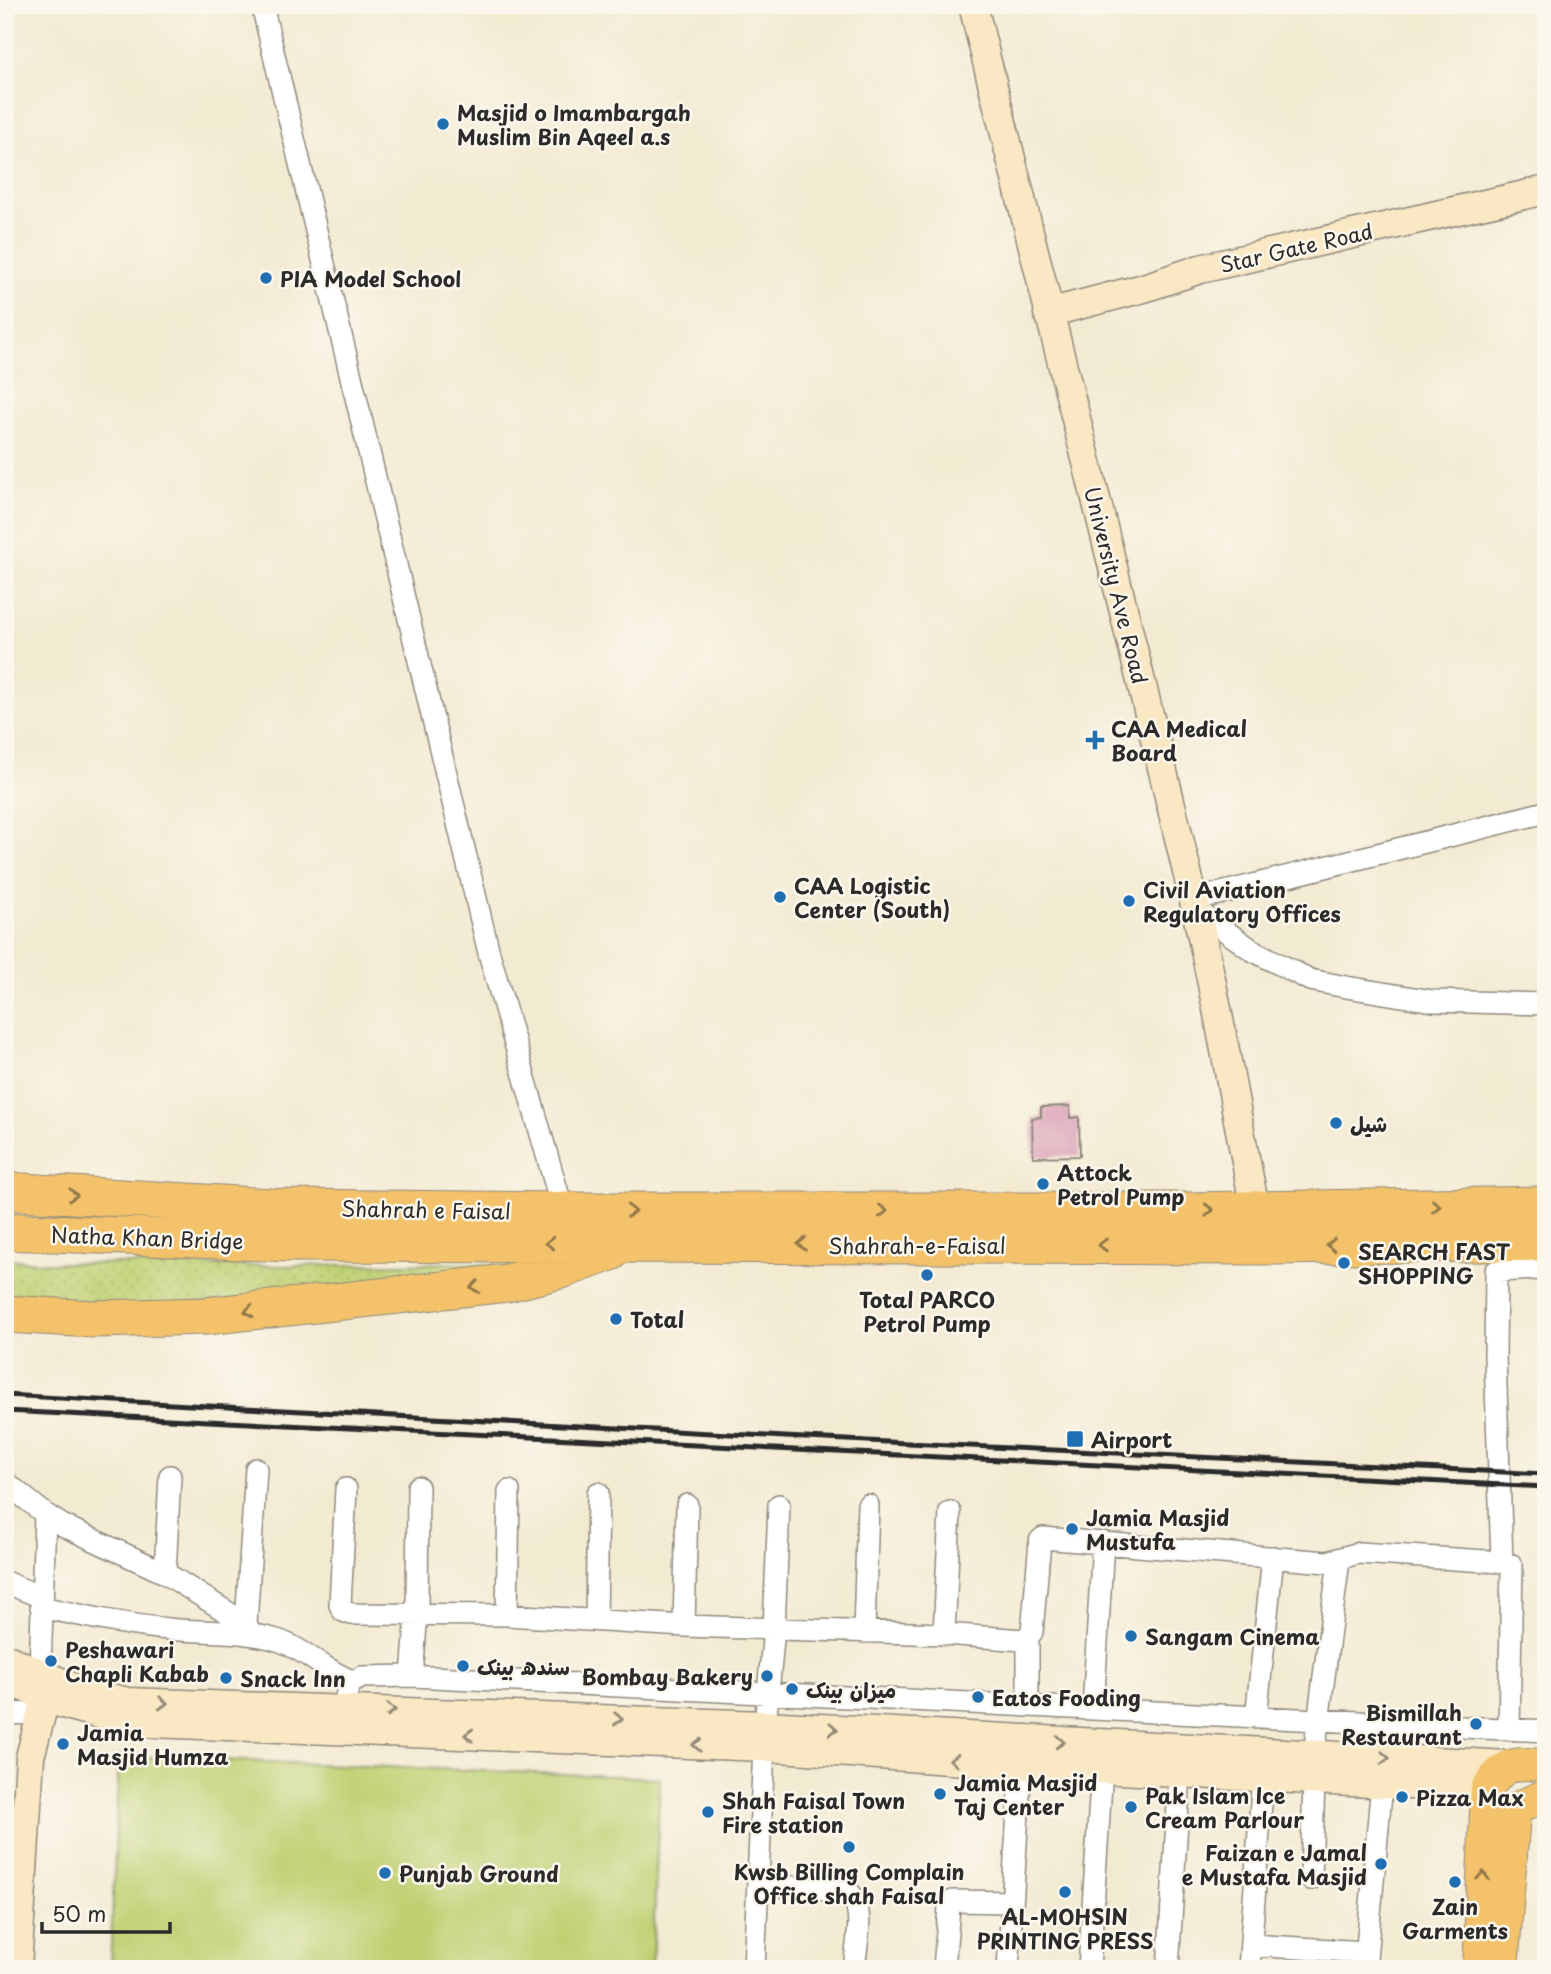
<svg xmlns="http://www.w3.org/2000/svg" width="1551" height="1974" font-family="'Playpen Sans','Playpen Sans Arabic',sans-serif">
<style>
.grass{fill:url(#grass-dots);stroke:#767e4f;stroke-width:2}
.pitch{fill:#c0d173;stroke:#767e4f;stroke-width:2}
.building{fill:#d490ab}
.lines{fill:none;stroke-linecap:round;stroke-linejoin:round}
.street-casing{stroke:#8f8a7e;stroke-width:24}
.secondary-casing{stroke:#8f8a7e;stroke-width:31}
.primary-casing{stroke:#8f8a7e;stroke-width:34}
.highway-casing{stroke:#8f8a7e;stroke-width:39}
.street{stroke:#fff;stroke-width:21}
.secondary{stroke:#fae7c3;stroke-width:28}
.primary{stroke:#f3c26a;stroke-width:32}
.highway{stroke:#f3c26a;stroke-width:37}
.rail{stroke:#2b2b2b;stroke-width:5}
.oneway{stroke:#8f764a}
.oneway2{stroke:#928977}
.poi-dot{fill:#1f6fb2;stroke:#fbf7ec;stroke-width:2.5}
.labels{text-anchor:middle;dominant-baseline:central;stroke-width:5;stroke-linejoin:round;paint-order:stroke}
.poi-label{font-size:21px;font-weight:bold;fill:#2b2b2b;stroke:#fbf7ec;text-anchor:start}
.street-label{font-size:21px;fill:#2b2b2b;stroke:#fbf7ec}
</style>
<defs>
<pattern id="grass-dots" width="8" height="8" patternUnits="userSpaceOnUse" patternTransform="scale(1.75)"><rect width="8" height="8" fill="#c0d173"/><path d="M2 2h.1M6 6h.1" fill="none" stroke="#a5b464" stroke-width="1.8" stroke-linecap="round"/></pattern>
</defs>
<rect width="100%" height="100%" fill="#fbf7ec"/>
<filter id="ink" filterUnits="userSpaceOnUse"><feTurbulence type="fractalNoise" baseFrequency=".0143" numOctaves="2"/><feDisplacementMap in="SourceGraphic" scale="14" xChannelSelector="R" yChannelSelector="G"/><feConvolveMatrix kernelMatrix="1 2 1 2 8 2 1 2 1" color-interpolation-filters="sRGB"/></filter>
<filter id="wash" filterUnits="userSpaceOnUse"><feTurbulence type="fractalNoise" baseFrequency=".00686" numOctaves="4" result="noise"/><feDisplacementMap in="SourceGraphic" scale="28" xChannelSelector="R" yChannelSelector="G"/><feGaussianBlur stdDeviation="1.57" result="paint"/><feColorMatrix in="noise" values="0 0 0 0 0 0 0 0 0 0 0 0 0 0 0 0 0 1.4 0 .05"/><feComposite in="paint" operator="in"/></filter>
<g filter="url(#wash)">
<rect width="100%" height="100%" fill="#f3ead2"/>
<path class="grass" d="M5,1259l45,4 234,3 225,-4 -1,14 -417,37 -86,-5z"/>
<path class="pitch" d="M119,1756l541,22 -8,191h-542z"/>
<g id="blocks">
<path class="building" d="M1070,1106v12l9,-1 1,39 -47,1 -1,-39 9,-1v-10z"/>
</g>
</g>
<g filter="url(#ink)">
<use href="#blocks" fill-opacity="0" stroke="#8f8a7e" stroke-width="2"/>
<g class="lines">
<defs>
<path id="street" d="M262,5l227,948 74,258
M1193,900l353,-88
M1196,910l56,40 58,30 36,7 87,14 113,3
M5,1482l40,32 17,11 103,48 81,51
M346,1489l-6,116 3,6 8,3 156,1 177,11 260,8 79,6 5,-4
M1502,1562l-7,-206 1,-85 43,-2v-27
M165,1573l5,-97
M5,1582l36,15
M41,1607c43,9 84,18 127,22 37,4 77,0 112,12 26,9 45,30 70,39
M507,1615l2,-124
M596,1620l2,-127
M684,1626l3,-121
M864,1632l4,-127
M251,1634l-5,-10 10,-155
M944,1634l6,-122
M40,1673l5,-159
M412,1676l5,-63 1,-126
M1028,1705v-69l4,-4 8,-91 3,-3 284,24 32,-9 143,9 10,3 -3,165
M343,1709l7,-29 5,1 7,-4 50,-1 1134,55
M1093,1709l10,-167
M5,1714l35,-1
M1256,1718l17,-161
M1314,1754l25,-194
M1311,1879l3,-99
M759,1884l90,8c17,18 7,53 5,77
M1251,1945l115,7
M754,1969l11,-244 9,-96 5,-124
M944,1969l5,-62 4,-6 59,1
M1008,1969l13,-204
M1089,1969l13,-201
M1168,1969l12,-197
M1249,1969l14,-193
M1365,1969l17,-186"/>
<path id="secondary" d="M973,5c74,302 152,602 223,905 23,98 39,199 59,298
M1048,313l96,-25 56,-19 346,-79
M5,1658l74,32 49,12 637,23 744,40
M5,1679l55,24 66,19 639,25 256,18 466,24
M17,1969l13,-212 20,-76"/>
<path id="primary" d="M1479,1969l8,-180c18,-28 28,-26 59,-24
M1502,1969l12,-154 7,-9 25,-11"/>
<path id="highway" d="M5,1191l283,17 275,3h619l364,-6
M5,1231l284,12 983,3 274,-4
M5,1314l90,5 111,-3 301,-33 57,-14 47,-17"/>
</defs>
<use href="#street" class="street-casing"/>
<use href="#secondary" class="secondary-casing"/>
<use href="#primary" class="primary-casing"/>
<use href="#highway" class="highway-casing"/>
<use href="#street" class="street"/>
<use href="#secondary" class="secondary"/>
<use href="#primary" class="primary"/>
<use href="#highway" class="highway"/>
<path class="rail" d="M5,1395l780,42 761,37
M5,1411l1541,76"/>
</g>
<defs><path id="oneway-chevron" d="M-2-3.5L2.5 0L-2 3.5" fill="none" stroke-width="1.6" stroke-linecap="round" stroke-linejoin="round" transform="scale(1.75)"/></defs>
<g class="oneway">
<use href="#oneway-chevron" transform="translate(73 1195) rotate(3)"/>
<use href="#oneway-chevron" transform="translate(1436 1206) rotate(-1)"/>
<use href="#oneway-chevron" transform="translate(1209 1210) rotate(-2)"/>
<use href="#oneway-chevron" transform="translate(631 1211)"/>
<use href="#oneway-chevron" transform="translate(883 1211)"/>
<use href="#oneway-chevron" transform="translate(550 1243) rotate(-180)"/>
<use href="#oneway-chevron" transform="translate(802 1244) rotate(-180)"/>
<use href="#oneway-chevron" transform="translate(1103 1245) rotate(-180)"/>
<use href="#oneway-chevron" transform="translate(1331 1245) rotate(179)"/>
<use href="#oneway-chevron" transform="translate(475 1287) rotate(174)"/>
<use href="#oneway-chevron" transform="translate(249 1311) rotate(174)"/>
<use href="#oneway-chevron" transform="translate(1483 1876) rotate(-87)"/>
</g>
<g class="oneway2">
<use href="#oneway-chevron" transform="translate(163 1703) rotate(2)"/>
<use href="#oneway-chevron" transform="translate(391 1710) rotate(2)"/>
<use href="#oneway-chevron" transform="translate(618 1719) rotate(2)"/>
<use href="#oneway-chevron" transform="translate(833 1729) rotate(3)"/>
<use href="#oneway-chevron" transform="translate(469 1735) rotate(-178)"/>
<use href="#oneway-chevron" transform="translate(1060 1742) rotate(3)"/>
<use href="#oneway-chevron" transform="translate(697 1745) rotate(-178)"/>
<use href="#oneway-chevron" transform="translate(1385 1758) rotate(3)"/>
<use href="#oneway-chevron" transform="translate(954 1760) rotate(-176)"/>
</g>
</g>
<g class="poi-dot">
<circle cx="443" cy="124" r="7"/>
<circle cx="266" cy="278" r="7"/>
<path d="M1091.5 729.5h7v7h7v7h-7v7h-7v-7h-7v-7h7z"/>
<circle cx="780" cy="897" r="7"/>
<circle cx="1129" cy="901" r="7"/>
<circle cx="1336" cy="1123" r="7"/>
<circle cx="1043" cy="1184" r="7"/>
<circle cx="1344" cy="1263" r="7"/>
<circle cx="927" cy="1275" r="7"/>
<circle cx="616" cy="1319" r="7"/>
<rect x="1066" y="1430" width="18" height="18" rx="3.5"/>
<circle cx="1072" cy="1529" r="7"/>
<circle cx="1131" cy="1636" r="7"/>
<circle cx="51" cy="1661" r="7"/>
<circle cx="463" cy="1666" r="7"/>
<circle cx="767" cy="1676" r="7"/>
<circle cx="226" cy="1678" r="7"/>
<circle cx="792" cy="1689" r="7"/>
<circle cx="978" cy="1697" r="7"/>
<circle cx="1476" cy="1724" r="7"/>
<circle cx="63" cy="1744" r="7"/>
<circle cx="940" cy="1794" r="7"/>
<circle cx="1402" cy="1797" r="7"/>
<circle cx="1131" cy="1807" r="7"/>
<circle cx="708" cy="1812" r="7"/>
<circle cx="849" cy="1847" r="7"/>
<circle cx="1381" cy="1864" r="7"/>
<circle cx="385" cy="1873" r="7"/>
<circle cx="1455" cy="1882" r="7"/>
<circle cx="1065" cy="1892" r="7"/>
</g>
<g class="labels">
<g class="poi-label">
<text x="457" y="112">Masjid o Imambargah<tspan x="457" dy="24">Muslim Bin Aqeel a.s</tspan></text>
<text x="280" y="278">PIA Model School</text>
<text x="1111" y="728">CAA Medical<tspan x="1111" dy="24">Board</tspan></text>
<text x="794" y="885">CAA Logistic<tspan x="794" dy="24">Center (South)</tspan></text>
<text x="1143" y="889">Civil Aviation<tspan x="1143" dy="24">Regulatory Offices</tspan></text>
<text x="1350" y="1123">شیل</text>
<text x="1057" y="1172">Attock<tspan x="1057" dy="24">Petrol Pump</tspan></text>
<text x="1358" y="1251">SEARCH FAST<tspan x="1358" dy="24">SHOPPING</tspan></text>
<text x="927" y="1299" text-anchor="middle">Total PARCO<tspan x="927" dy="24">Petrol Pump</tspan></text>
<text x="630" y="1319">Total</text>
<text x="1091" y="1439">Airport</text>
<text x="1086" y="1517">Jamia Masjid<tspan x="1086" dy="24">Mustufa</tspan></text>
<text x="1145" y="1636">Sangam Cinema</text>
<text x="65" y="1649">Peshawari<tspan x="65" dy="24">Chapli Kabab</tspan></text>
<text x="477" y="1666">سندھ بینک</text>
<text x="753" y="1676" text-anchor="end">Bombay Bakery</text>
<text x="240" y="1678">Snack Inn</text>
<text x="806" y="1689">میزان بینک</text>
<text x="992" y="1697">Eatos Fooding</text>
<text x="1462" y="1712" text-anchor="end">Bismillah<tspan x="1462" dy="24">Restaurant</tspan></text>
<text x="77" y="1732">Jamia<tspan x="77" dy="24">Masjid Humza</tspan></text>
<text x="954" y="1782">Jamia Masjid<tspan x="954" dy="24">Taj Center</tspan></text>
<text x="1145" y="1795">Pak Islam Ice<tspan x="1145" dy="24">Cream Parlour</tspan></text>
<text x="1416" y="1797">Pizza Max</text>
<text x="722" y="1800">Shah Faisal Town<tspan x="722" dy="24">Fire station</tspan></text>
<text x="1367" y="1852" text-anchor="end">Faizan e Jamal<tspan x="1367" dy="24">e Mustafa Masjid</tspan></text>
<text x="849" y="1871" text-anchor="middle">Kwsb Billing Complain<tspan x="849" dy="24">Office shah Faisal</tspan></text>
<text x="399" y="1873">Punjab Ground</text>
<text x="1455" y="1906" text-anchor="middle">Zain<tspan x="1455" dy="24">Garments</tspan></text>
<text x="1065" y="1916" text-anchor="middle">AL-MOHSIN<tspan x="1065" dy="24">PRINTING PRESS</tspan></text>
</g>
<g class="street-label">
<text transform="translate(1296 247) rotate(-13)">Star Gate Road</text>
<text transform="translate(1117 585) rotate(76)">University Ave Road</text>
<text transform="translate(426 1209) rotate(1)">Shahrah e Faisal</text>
<text transform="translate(147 1237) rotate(2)">Natha Khan Bridge</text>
<text x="917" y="1245">Shahrah-e-Faisal</text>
</g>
</g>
<rect width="1551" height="1974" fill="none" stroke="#fbf7ec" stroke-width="28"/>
<path d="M42 1922v10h128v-10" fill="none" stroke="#2b2b2b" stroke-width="3.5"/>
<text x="52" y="1922" font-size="21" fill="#2b2b2b" stroke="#fbf7ec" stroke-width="5" paint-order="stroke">50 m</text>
</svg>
